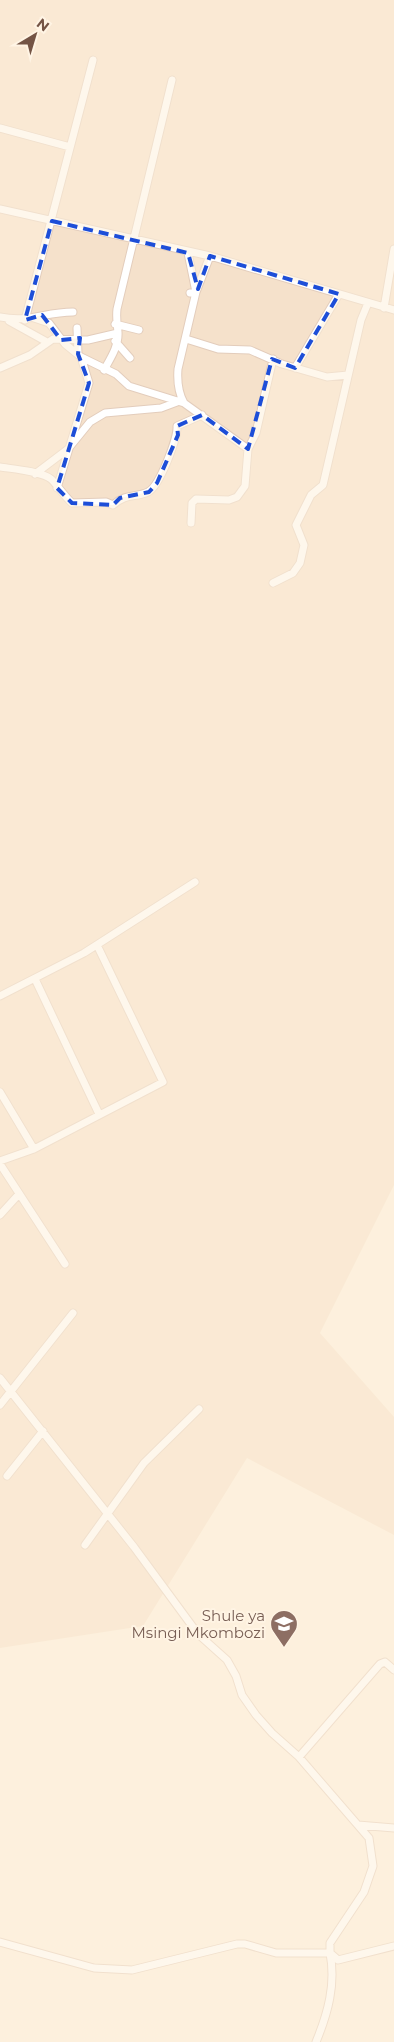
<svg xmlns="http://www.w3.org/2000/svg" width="394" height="2042" font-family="Montserrat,sans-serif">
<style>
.residential{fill:#f5e1cb}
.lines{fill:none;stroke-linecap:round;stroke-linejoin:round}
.minor-casing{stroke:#e3cdbc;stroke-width:9}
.minor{stroke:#fff;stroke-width:7}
.marked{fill:none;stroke:#1d4ed8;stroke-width:4;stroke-dasharray:10 6;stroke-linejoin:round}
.labels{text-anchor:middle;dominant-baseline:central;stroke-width:4;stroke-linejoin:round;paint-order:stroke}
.education-label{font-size:15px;fill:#785e54;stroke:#fff4e4;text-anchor:end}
</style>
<rect width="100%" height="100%" fill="#fdf0dd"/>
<path class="residential" d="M0,0h394v1185l-74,148 74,84v118l-147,-77 -104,168 -143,22z"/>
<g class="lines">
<defs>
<path id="minor" d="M0,128l70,19
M0,209l210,47 184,54
M188,253l8,39 -18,77c-1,13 0,23 6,34l64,46
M190,293l6,-1 14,-36
M384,308l10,-59
M0,317c30,6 44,-5 73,-5
M34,318l15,5 16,21 16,13 35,17 13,12 55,17
M25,320l68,-260
M9,321l38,21
M115,324l24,6
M77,328l1,26
M186,339l32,10 32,1 32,14 45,13 21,-2
M115,341l15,17
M0,368l30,-13 23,-16 35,1 30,-7
M295,368l44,-74
M104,370c6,-11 15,-24 14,-38 -1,-8 -2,-14 -1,-23l55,-229
M0,467c13,2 40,4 51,12 4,3 14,18 21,24l34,-1 7,3c13,-12 22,-7 35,-13 12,-6 30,-55 29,-66l25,-11
M35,474l33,-25 22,-27 15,-9 56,-5 16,-6
M57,488l32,-105 -8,-26
M191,523l1,-20 4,-4 33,1 8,-3 8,-11 3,-37 8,-16 17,-74
M273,583l20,-10 7,-10 4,-18 -8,-20 15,-30 12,-10 38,-165 7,-17
M35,979l64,135
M0,996l84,-43 111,-71
M0,1092l34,57
M0,1161l34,-12 129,-67 -66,-137
M0,1164l65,100
M0,1215l19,-21
M0,1378l134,169 64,87 29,26 9,16 6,19 14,20 16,18 27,24 70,81 4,28 -9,26 -34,51v10h-54l-31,-9h-8l-105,26 -38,-2 -94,-26
M0,1405l73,-92
M7,1476l36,-45
M85,1545l59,-82 55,-54
M299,1757l81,-93 5,-2 9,8
M358,1825l36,3
M330,1953l8,7 56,-14
M316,2042c12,-29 20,-58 14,-89"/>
</defs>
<use href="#minor" class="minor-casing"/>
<use href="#minor" class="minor"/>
</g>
<path d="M0 0H394V2042H0ZM52,221l136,32 10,36 12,-33 129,38 -44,74 -23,-9 -24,90 -46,-34 -25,11 1,9 -21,48 -8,9 -29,6 -7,7 -41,-2 -15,-15 32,-105 -11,-29 2,-16 -19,2 -19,-25 -17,5z" fill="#fdf0dd" fill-opacity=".55" fill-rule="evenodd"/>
<path class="marked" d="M52,221l136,32 10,36 12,-33 129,38 -44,74 -23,-9 -24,90 -46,-34 -25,11 1,9 -21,48 -8,9 -29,6 -7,7 -41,-2 -15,-15 32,-105 -11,-29 2,-16 -19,2 -19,-25 -17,5z"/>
<defs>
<symbol id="school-pin" viewBox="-11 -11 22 30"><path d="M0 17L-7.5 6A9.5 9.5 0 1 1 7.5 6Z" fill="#8d6e63" stroke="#fff4e4"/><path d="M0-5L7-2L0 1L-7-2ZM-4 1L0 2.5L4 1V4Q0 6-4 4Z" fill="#fff"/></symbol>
</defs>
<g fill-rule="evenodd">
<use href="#school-pin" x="268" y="1608" width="32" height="43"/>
</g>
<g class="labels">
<g class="education-label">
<text x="265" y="1615">Shule ya<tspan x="265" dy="17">Msingi Mkombozi</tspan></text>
</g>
</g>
<g transform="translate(35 35) rotate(38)" stroke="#fff4e4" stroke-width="4" paint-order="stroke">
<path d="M0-4L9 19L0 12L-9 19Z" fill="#745445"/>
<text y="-8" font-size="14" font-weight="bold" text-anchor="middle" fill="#745445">N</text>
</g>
</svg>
